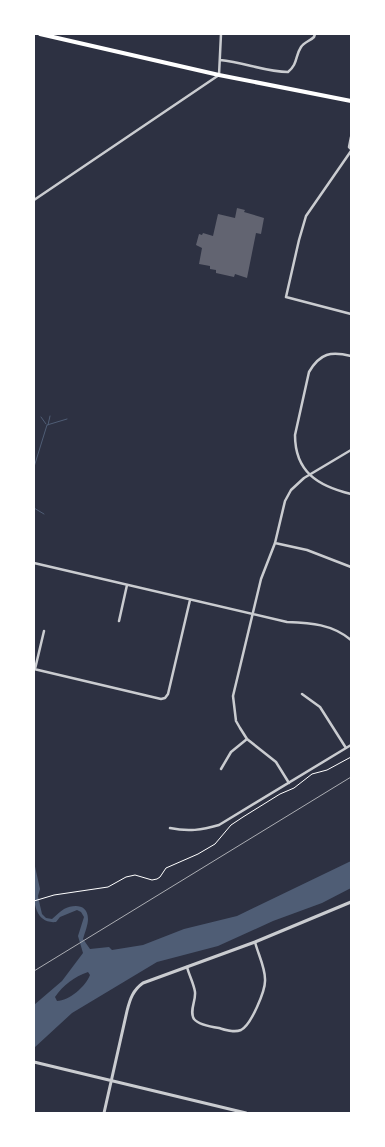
<svg xmlns="http://www.w3.org/2000/svg" width="385" height="1147" font-family="'Roboto Condensed',sans-serif">
<style>
.water{fill:#4f5d75;fill-rule:evenodd}
.lines{fill:none;stroke-linecap:round;stroke-linejoin:round}
.stream{stroke:#4f5d75;stroke-width:1}
.building{fill:#626471}
.path{stroke:#fff;stroke-width:1}
.minor{stroke:#caccd0;stroke-width:2.5}
.tertiary{stroke:#caccd0;stroke-width:3}
.primary{stroke:#fff;stroke-width:4}
.rail{stroke:#abadb3;stroke-width:1}
</style>
<rect width="100%" height="100%" fill="#2d3142"/>
<path class="water" d="M351,861v27l-29,15 -49,18 -55,25 -61,16 -85,51 -38,35v-43l28,-24 21,-28 -5,-17 6,-19 -3,-5 -4,-2 -17,7 -4,5c-29,3 -22,-42 -22,-60l6,27 -2,7 1,5 3,13 4,4 6,1c4,-3 7,-7 12,-10 10,-5 24,-5 24,10 0,6 -3,13 -5,20l7,10 19,-2 3,3 31,-5 41,-16 53,-13zM88,972l2,3c-4,11 -21,26 -33,26l-2,-4c8,-12 19,-20 33,-25z"/>
<g class="lines">
<path class="stream" d="M41,417l5,7
M48,425l2,-9
M34,467l13,-42 20,-6
M34,508l10,6"/>
</g>
<path class="building" d="M237,208l8,2 -1,2 20,6 -3,16 -5,-1 -9,45 -12,-4 -1,3 -18,-4v-3l-6,-1v-3l-11,-2 3,-16 -6,-3 3,-11 3,1 1,-2 10,3 5,-22 17,4z"/>
<g class="lines">
<path class="path" d="M34,901l20,-6 54,-8 18,-10 9,-2 17,5 5,-1 3,-2 6,-9 32,-14 17,-10 16,-19 12,-8 37,-23 14,-6 18,-14 15,-4 24,-13"/>
<path class="minor" d="M220,60c24,2 45,12 68,12 10,-8 7,-16 13,-25 3,-5 9,-6 13,-10l1,-3
M351,137l-2,10 2,2
M351,151l-45,65 -7,24 -13,57 65,17
M34,200l185,-125 2,-41
M351,356c-20,-5 -31,-3 -42,16l-14,63c0,37 23,51 56,59
M275,543l32,7 44,17
M34,563l253,59c24,1 45,2 64,18
M119,621l8,-36
M34,669l127,30 4,-1 3,-4 22,-94
M35,669l9,-38
M302,694l18,13 26,41
M221,769l10,-17 16,-13
M289,783l-13,-21 -29,-23 -7,-11 -4,-7 -3,-25 28,-117 14,-36 10,-42 6,-11 13,-12 47,-28
M170,828c18,4 32,2 49,-3l132,-80
M187,967c2,8 7,17 8,25 1,9 -6,19 -1,27 5,6 18,8 25,9 7,2 15,5 22,2 10,-5 25,-40 24,-51 0,-12 -7,-25 -10,-37"/>
<path class="tertiary" d="M34,1062l212,51
M104,1113l23,-102c3,-12 6,-21 16,-28l112,-41 96,-40"/>
<path class="primary" d="M40,34l179,41 132,26"/>
<path class="rail" d="M34,971l317,-194"/>
</g>
<rect width="385" height="1147" fill="none" stroke="#ffffff" stroke-width="70"/>
</svg>
